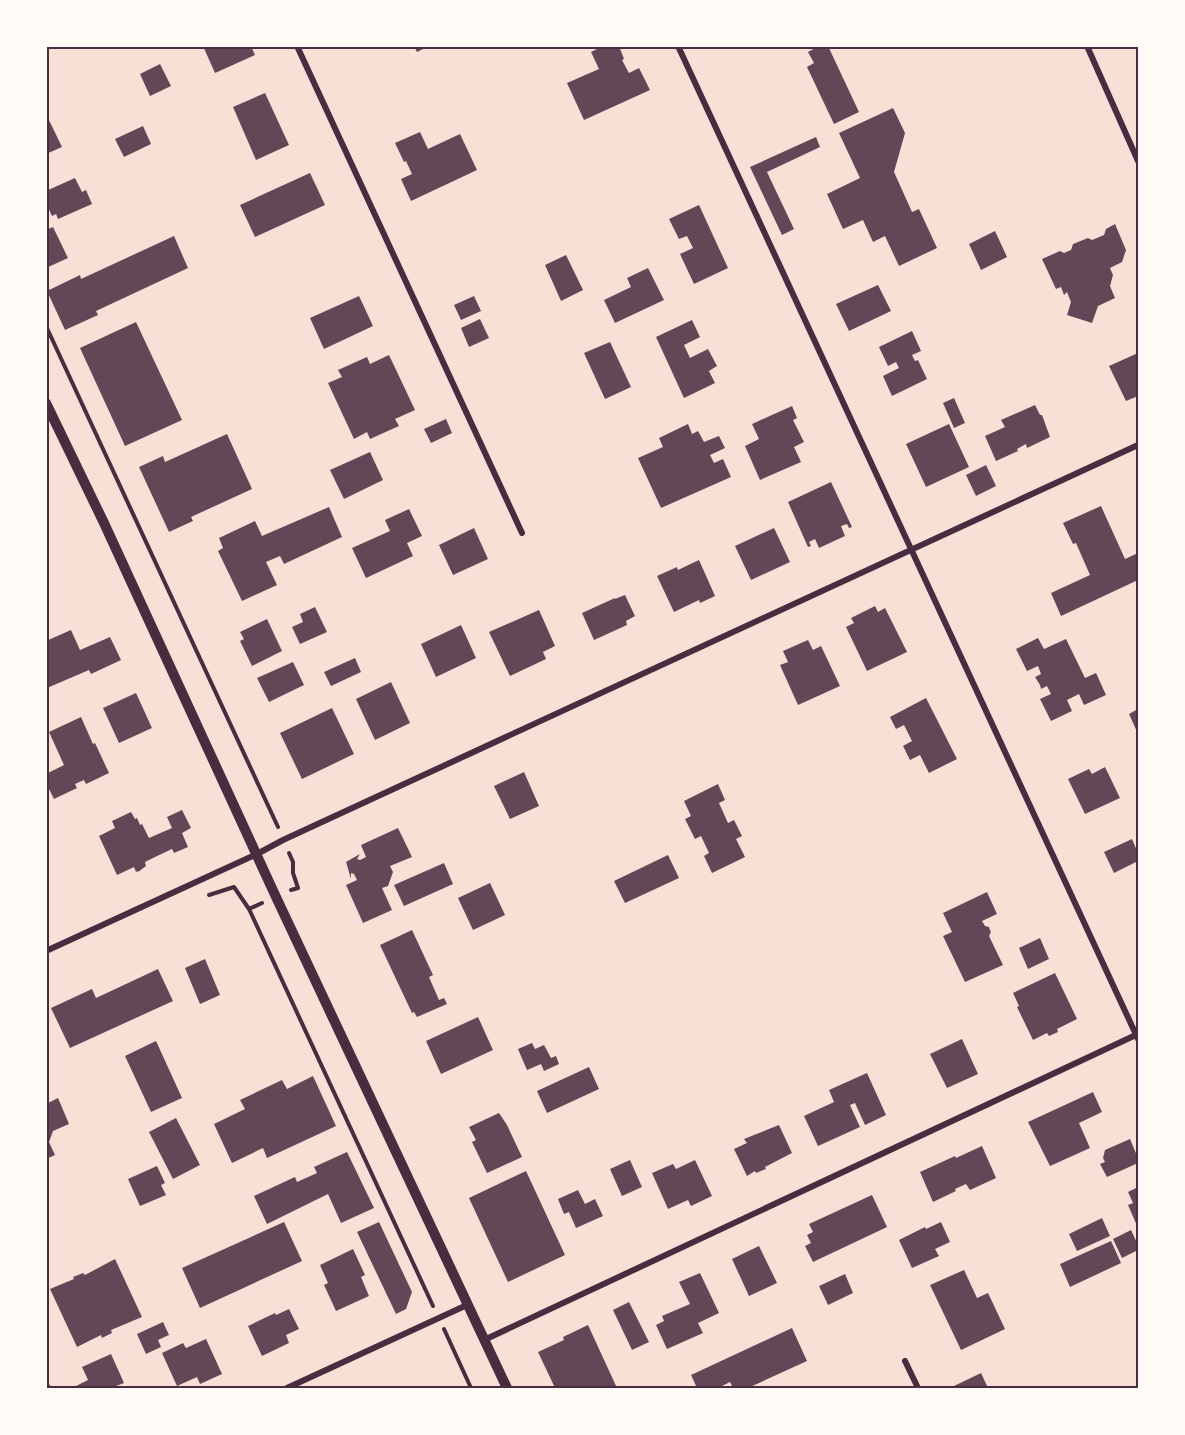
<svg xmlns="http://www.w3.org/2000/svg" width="1185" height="1435" font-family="Spectral,serif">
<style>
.building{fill:#644757}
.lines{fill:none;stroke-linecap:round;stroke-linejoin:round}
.path{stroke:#4a2c40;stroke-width:4}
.minor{stroke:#4a2c40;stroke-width:6}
.tertiary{stroke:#4a2c40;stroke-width:10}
.neatline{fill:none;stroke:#4a2c40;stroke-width:2}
</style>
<rect width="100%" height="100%" fill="#f7e1d7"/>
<path class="building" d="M203,46h48l4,9 -40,18z
M414,46h15l-12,6z
M603,46h16l5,13 -2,1 7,13 10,-5 11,22 -66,30 -17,-37 32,-14 -8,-17z
M819,46h9l31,66 -25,12 -27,-57 7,-4 -6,-11z
M160,64l11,22 -21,10 -10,-22z
M265,93l24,52 -33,15 -23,-53z
M893,108l12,25 -11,39 18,40 7,-3 18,39 -38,18 -14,-30 -12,6 -10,-22 -20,9 -16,-35 33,-16 -21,-45z
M46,114l16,33 -16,7z
M143,126l8,18 -27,13 -9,-18z
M420,132l8,17 32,-15 17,36 -66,31 -10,-22 11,-5 -6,-13 -2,1 -9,-19z
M816,137l4,10 -53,25 27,57 -12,6 -32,-68z
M310,173l15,32 -70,32 -15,-32z
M75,178l7,14 4,-2 6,14 -34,15 -2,-5 -4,2 -6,-13v-12z
M699,205l29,63 -34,16 -14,-30 13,-6 -6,-12 -8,3 -10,-20z
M1115,224l11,26 -4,12 -12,6 3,7 -3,11 5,12 -17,8 -6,17 -25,-8 4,-13 -4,-10 -3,3 -3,-8 -5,2 -14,-30 18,-8 4,2 7,-3 2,-6 15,-6 4,2 12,-5 2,-6z
M53,227l15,31 -22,10v-38z
M995,231l12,26 -26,13 -12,-26z
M174,236l14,32 -92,43 2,4 -33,15 -18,-39 33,-16 1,4z
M566,255l17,35 -22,11 -16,-36z
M648,268l16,32 -49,23 -11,-23 27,-13 -4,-9z
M878,285l13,26 -42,20 -13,-27z
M359,296l14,30 -49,23 -14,-31z
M474,296l7,15 -20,9 -7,-15z
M480,319l9,19 -20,9 -8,-19z
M692,320l8,17 -16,8 6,13 18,-9 9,17 -8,5 6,12 -31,15 -28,-61z
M136,322l46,98 -57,26 -45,-98z
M912,331l9,20 -9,4 3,6 3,-1 9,19 -35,17 -9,-20 16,-8 -3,-6 -8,4 -9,-19z
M610,342l21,45 -26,12 -21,-46z
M1138,353v43l-12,5 -17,-35z
M389,355l26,55 -20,9 4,7 -29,13 -3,-7 -13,7 -26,-56 14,-6 -4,-7 29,-13 3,7z
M954,398l11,25 -11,5 -11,-25z
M1035,405l5,10h2l8,22 -23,11 -1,-4 -9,5 1,2 -22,10 -11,-25 20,-9 -4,-7z
M792,406l5,12 -4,2 11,22 -10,5 7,15 -41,18 -15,-34 14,-7 -7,-15z
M446,419l6,14 -21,10 -7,-14z
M688,424l4,10 6,-3 6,11 15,-6 6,12 -15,7 4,8 9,-4 8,18 -70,31 -23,-50 25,-11 -4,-9z
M949,424l20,43 -43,20 -20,-43z
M227,434l25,55 -61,28 2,4 -24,11 -30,-65 24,-11 2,6z
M370,452l13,28 -39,19 -14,-29z
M986,465l10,21 -20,10 -10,-21z
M831,482l21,45 -3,1 -2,-4 -6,2 4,10 -26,12 -4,-9 -6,3 2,4 -3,1 -20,-45z
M1101,506l24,53 13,-6v27l-77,36 -10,-23 39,-18 -14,-32 -3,1 -10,-21z
M329,507l13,30 -58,27 -4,-8 -14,6 11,23 -35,16 -24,-50 5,-3 -4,-10 36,-17 7,15z
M409,509l13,27 -15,7 6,13 -47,22 -14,-30 38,-17 -5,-11z
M474,528l14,31 -35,16 -14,-30z
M774,528l16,34 -39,18 -16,-34z
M699,560l16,36 -15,7 -1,-3 -25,12 -17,-36 20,-9 1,3z
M625,595l10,21 -9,5 1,4 -33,15 -12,-27 33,-15v1z
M875,606l3,6 7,-4 22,44 -40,19 -21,-44 8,-4 -3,-5z
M315,607l12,25 -27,12 -8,-17 11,-5 -3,-8z
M539,610l16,36 -12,6 3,7 -36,17 -21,-44z
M267,619l15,32 -30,15 -12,-25 4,-2 -4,-7z
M461,625l15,33 -40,19 -15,-33z
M71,630l9,20 30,-13 11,23 -30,14 -2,-4 -42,18 -1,-47z
M1038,638l6,11 22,-10 19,39 11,-5 10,22 -22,10 -5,-11 -12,6 5,11 -21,10 -11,-22 11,-5 -4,-8 -6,3 -1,-4 -5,-8 6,-3 -3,-8 -11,5 -11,-22z
M808,640l5,10 8,-4 19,40 -42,19 -18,-40 8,-3 -5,-11z
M355,658l6,14 -30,14 -7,-14z
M293,662l11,23 -35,17 -12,-24z
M391,682l19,41 -35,17 -19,-41z
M136,693l16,35 -33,15 -16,-35z
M926,698l31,61 -28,14 -9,-18 -10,5 -7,-14 9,-5 -8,-16 -8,4 -6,-12z
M332,708l22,46 -52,25 -22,-46z
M1138,709v25l-9,-20z
M81,717l12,27 2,-1 14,30 -23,11 -2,-4 -9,4 2,4 -23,11 -8,-16v-9l18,-9 -15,-33z
M1105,767l15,31 -35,16 -17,-35 21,-10 3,5z
M524,772l15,34 -29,13 -16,-33z
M718,784l7,16 -6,3 9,20 6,-3 8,16 -6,3 9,18 -33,16 -8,-17 5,-3 -8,-17 -6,3 -10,-20 6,-3 -7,-15z
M182,810l9,18 -9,5 6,14 -14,6 -2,-4 -17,8 -10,5 1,4 -8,6v-1l-2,1 -2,-5 -17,8 -18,-39 16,-8 -3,-7 19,-9 4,7 2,-1 3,7 2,-1 7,14 23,-10 -5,-11z
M398,828l14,29 -22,9 3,6 -5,14 -6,2 10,22 -29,13 -17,-38 11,-5 -3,-6 -3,-1v6l-5,-17 14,-8 -3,5 3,1 6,-3 -5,-12z
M1132,839l6,14v8l-24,12 -10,-21z
M668,855l11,23 -54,25 -11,-22z
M444,863l9,21 -49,22 -10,-21z
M490,883l15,32 -32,15 -15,-32z
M987,892l10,22 -15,7 3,5 4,1 1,3 1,2 -2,4 14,29 -38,17 -22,-46 9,-4 -9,-19z
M412,930l21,45 -4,2 10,23 5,-2 3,6 -30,13 -3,-5 -2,1 -32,-68z
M1040,938l9,21 -21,10 -9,-21z
M205,959l15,36 -20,9 -15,-36z
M158,969l15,32 -103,47 -19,-40 41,-19 4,9z
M1055,973l22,46 -20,10 1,3 -9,4 -2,-3 -14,7 -16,-33 2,-1 -6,-13z
M478,1017l15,33 -52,24 -15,-33z
M962,1039l16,35 -31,14 -17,-34z
M156,1041l26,57 -31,14 -26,-56z
M532,1043l3,6 9,-4 7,13 5,-2 3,8 -15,7 -3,-7 -14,6 -9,-21z
M589,1067l10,22 -52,24 -10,-22z
M867,1073l19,42 -21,10 -10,-22 -5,2 10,22 -42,19 -14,-30 30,-14 -5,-12z
M313,1076l23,50 -69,32 -4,-10 -31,15 -18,-39 31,-15 -5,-9 42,-20 5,9z
M1093,1092l9,20 -23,11 11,25 -40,18 -22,-44z
M58,1098l11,26 -16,7 -4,11 6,13 -9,4v-55z
M499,1113l8,12 15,32 -35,16 -15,-31 4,-2 -7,-13z
M176,1118l24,47 -27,14 -24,-47z
M779,1125l13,28 -27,14 1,2 -10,4 -1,-2 -8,5 -13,-27 13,-6 -3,-4z
M1130,1139l8,19v5l-31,14 -7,-13 5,-2 -2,-4 2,-8z
M982,1146l14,32 -26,12 -4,-6 -11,5 1,2 -23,11 -13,-30 35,-16 1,2z
M347,1152l27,56 -33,15 -13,-29 -61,30 -13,-28 41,-19 2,5 20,-9 -3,-6z
M630,1160l12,27 -20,9 -12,-27z
M695,1160l17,36 -21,10 -3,-6 -20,9 -16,-36 21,-9 3,5z
M157,1166l8,17 -4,2 5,10 -26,11 -12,-27z
M526,1171l39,84 -57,27 -39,-84z
M1138,1187v41l-10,-23 5,-2 -5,-11z
M578,1190l7,14 10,-5 8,17 -27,12 -7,-16 -5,2 -6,-15z
M872,1195l15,32 -74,35 -8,-16 6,-3 -4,-8 6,-3 -4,-8z
M1102,1218l8,18 -33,15 -8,-17z
M284,1222l18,39 -102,47 -18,-40z
M379,1222l33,70 -6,17 -10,5 -39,-82z
M941,1222l9,20 -15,7 4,7 -27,12 -13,-28 26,-13 1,2z
M1131,1230l7,15v5l-16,8 -9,-19z
M1111,1241l10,22 -51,24 -10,-23z
M759,1246l18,37 -28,13 -17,-37z
M353,1249l12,26 -4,2 8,19 -33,15 -12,-26 4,-2 -8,-18z
M115,1259l27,58 -31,13 1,3 -10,5 -1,-3 -24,12 -27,-58 24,-10 -1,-2 10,-4 2,2z
M964,1270l13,28 11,-5 17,36 -44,21 -31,-65z
M700,1273l19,40 -21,10 5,10 -36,16 -11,-24 8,-4 -2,-5 28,-12 -11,-22z
M845,1274l8,19 -25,12 -9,-19z
M629,1302l20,40 -17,8 -19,-40z
M289,1309l10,20 -13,6 3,8 -27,13 -14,-30 27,-13 1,2z
M163,1322l6,13 -11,5 3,7 -15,7 -9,-20z
M588,1325l29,63h-62l-17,-36 26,-12 -1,-3z
M792,1328l15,33 -59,27h-15l-3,-6 -12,6h-21l-6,-13z
M206,1339l16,35 -22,10 -3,-7 -20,9 -15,-33 21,-10 3,5z
M111,1354l13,29 -13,5h-36l-1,-1 14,-7 -6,-13z
M981,1373l7,15h-33l-1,-2z"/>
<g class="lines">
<path class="path" d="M46,326l232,501
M289,853l4,9v11l5,15 -7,2
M209,895l25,-8 15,22 184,397
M249,909l13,-6
M444,1329l27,59"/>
<path class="minor" d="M297,46l225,487
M678,46l460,993
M1087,46l51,115
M46,951l211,-97 26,-14 855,-395
M484,1340l654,-306
M905,1361l13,27
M46,1385l2,3
M287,1388l180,-83"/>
<path class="tertiary" d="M46,403l58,120 172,374 231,491"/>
</g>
<rect width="1185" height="1435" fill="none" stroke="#fffaf5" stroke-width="96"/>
<rect x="48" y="48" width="1089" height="1339" class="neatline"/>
</svg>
